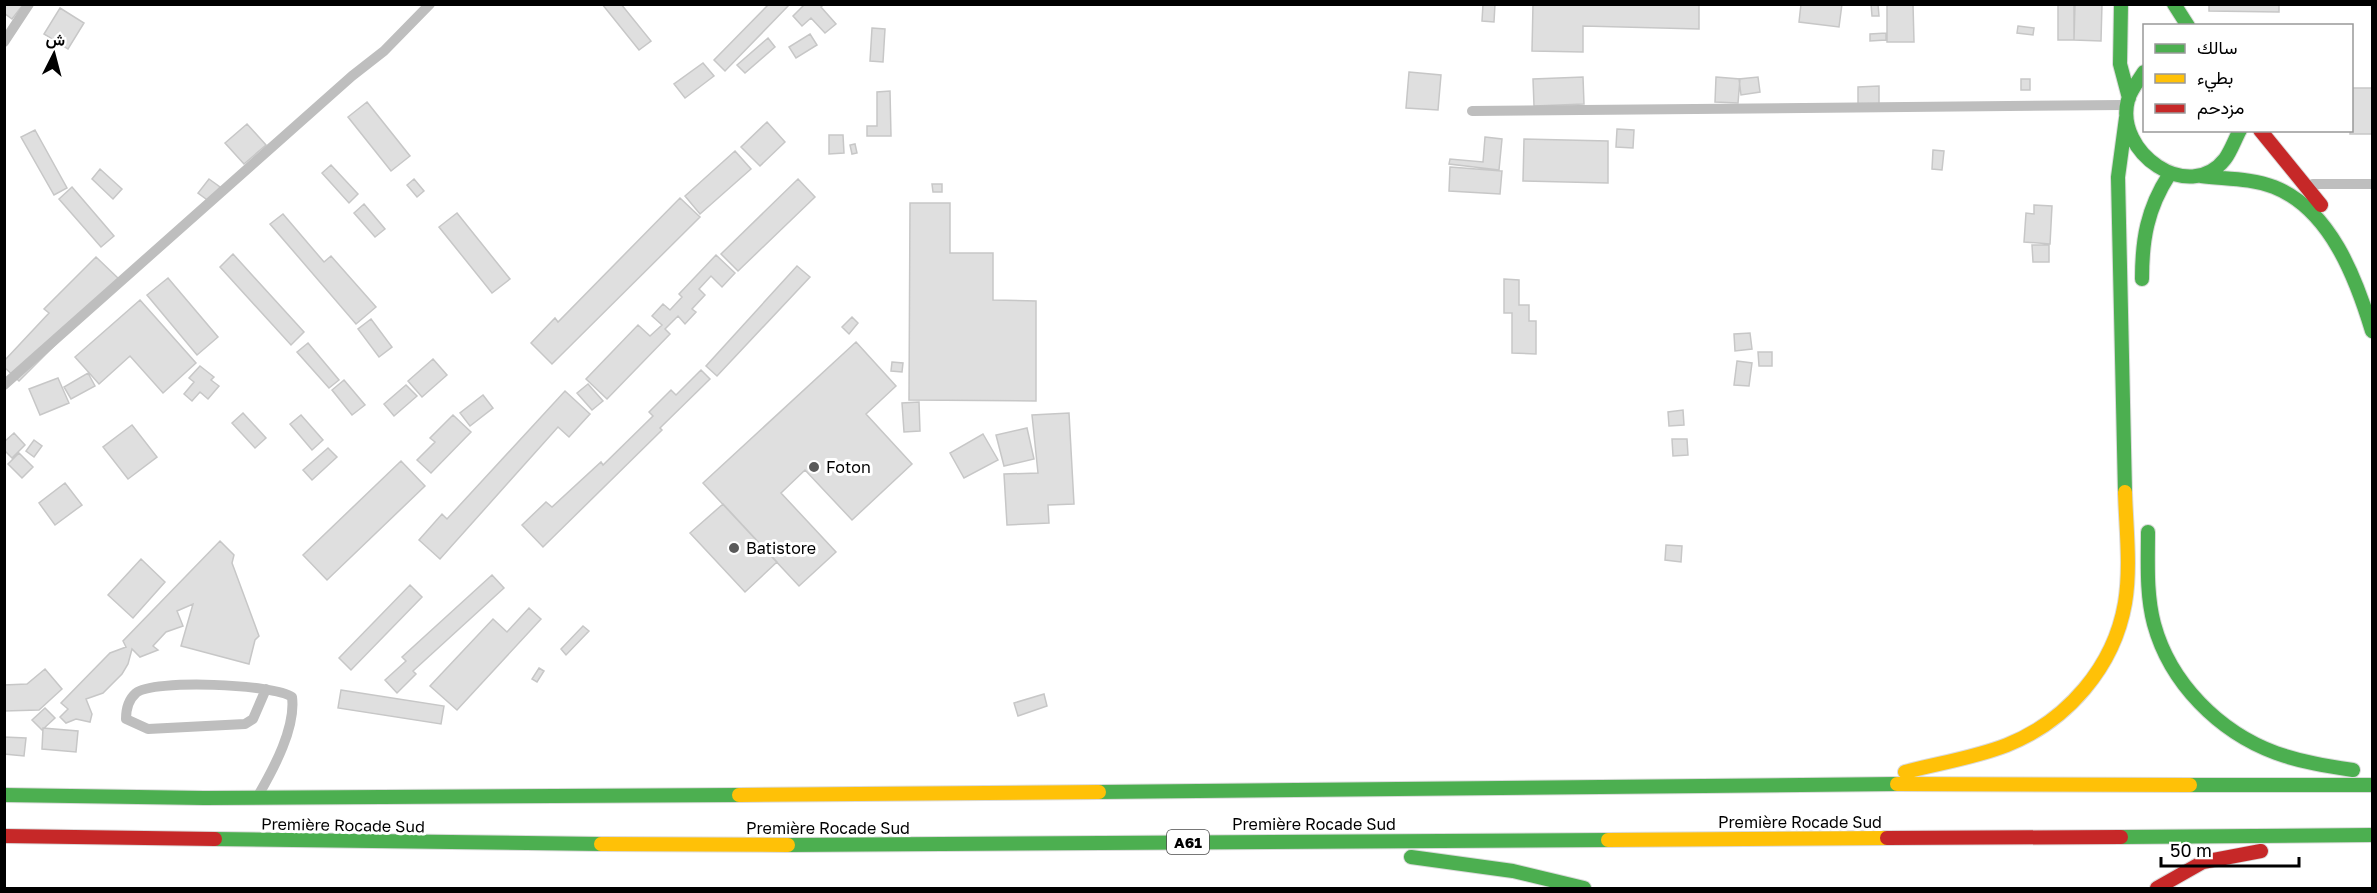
<svg xmlns="http://www.w3.org/2000/svg" width="2377" height="893" font-family="'Golos Text',Vazirmatn,sans-serif">
<style>
.building{fill:#dfdfdf;stroke:#c7c7c7;stroke-width:1.5}
.lines{fill:none;stroke-linecap:round;stroke-linejoin:round}
.fast-casing{stroke:#dbdbdb;stroke-width:16}
.slow-casing{stroke:#dbdbdb;stroke-width:16}
.jam-casing{stroke:#dbdbdb;stroke-width:16}
.lane{stroke:#bebebe;stroke-width:10}
.fast{stroke:#4caf50;stroke-width:14}
.slow{stroke:#ffc107;stroke-width:14}
.jam{stroke:#c62828;stroke-width:14}
.poi-dot{fill:#595959;stroke:#fff;stroke-width:2}
.labels{text-anchor:middle;dominant-baseline:central;stroke-width:6;stroke-linejoin:round;paint-order:stroke}
.shield{fill:#fff;stroke:#4c4c4c;stroke-width:1.5}
.shield-label{font-size:15px;font-weight:bold;fill:#000}
.poi-label{font-size:16px;fill:#000;stroke:#fff;text-anchor:start}
.street-label{font-size:16px;fill:#000;stroke:#fff}
</style>
<rect width="100%" height="100%" fill="#fff"/>
<path class="building" d="M4,4h16l2,2 -10,13 -8,-6z
M602,4h19l30,37 -12,9z
M769,4h21l-65,67 -11,-11z
M805,4h19l-3,3 15,17 -11,9 -14,-15 -9,8 -9,-10z
M1483,4h12l-1,18 -12,-1z
M1533,4h166v25l-116,-3v26l-51,-1z
M1801,4h41l-3,23 -40,-5z
M1871,4h7l1,12h-7z
M1887,4h26l1,38h-27z
M2058,4h16v36h-16z
M2075,4h27l-1,37 -27,-1z
M2209,4h70v8l-70,-1z
M60,8l24,15 -16,26 -24,-15z
M2018,26l16,2 -1,7 -16,-2z
M872,28l13,1 -2,33 -13,-1z
M1886,33v7l-16,1v-7z
M810,34l7,11 -21,13 -7,-11z
M768,38l7,9 -30,26 -8,-8z
M703,63l11,13 -29,22 -11,-14z
M1409,72l32,3 -3,35 -32,-2z
M1583,77l1,27 -50,2 -1,-27z
M1716,77l24,2 -2,24 -23,-1z
M1758,77l2,15 -19,3 -2,-16z
M2021,79h9v11h-9z
M1879,86v18h-21v-17z
M2352,88h20v46h-22z
M890,91l1,45h-24v-10h10v-34z
M367,102l43,54 -19,15 -43,-54z
M767,122l18,20 -25,24 -19,-19z
M247,124l19,21 -22,19 -19,-21z
M1617,129l17,1 -1,18 -17,-1z
M35,130l32,58 -13,7 -33,-58z
M829,135h14l1,18 -15,1z
M1485,137l17,2 -3,31 -50,-6 1,-5 33,3z
M1524,139l84,2v42l-85,-2z
M855,144l2,9 -5,1 -2,-9z
M1933,150l11,1 -2,19 -10,-1z
M735,151l16,18 -51,45 -15,-18z
M331,165l27,29 -9,9 -27,-30z
M1450,167l52,4 -2,23 -51,-3z
M100,169l22,20 -9,10 -21,-20z
M209,179l11,8 -10,15 -12,-9z
M414,179l10,12 -7,6 -10,-12z
M798,179l17,18 -77,74 -17,-17z
M932,184h10v8h-9z
M72,187l42,49 -13,11 -42,-48z
M680,198l20,19 -148,147 -21,-21 24,-25 3,4z
M910,203h40v50h43v47l43,1v100l-127,-1z
M364,204l21,25 -10,8 -21,-24z
M2034,205l18,1 -2,38 -26,-2 2,-29 8,1z
M457,213l53,66 -18,14 -53,-66z
M283,214l41,48 7,-6 45,51 -20,17 -86,-100z
M2032,245h17v17h-16z
M233,254l71,78 -13,13 -71,-78z
M716,255l19,18 -13,14 -11,-11 -12,13 6,6 -13,14 4,3 -11,12 -7,-8 -13,13 5,5 -63,65 -21,-20 52,-54 12,11 12,-11 -10,-9 11,-12 7,6 12,-13 -3,-3z
M96,257l24,23 -101,101 -15,-14v-6l45,-48 -5,-4z
M797,266l13,11 -93,99 -11,-10z
M168,278l50,59 -21,18 -50,-60z
M1504,279l15,1v25h10v16h7v33l-24,-1v-40h-8z
M140,300l56,63 -33,30 -33,-37 -31,28 -24,-27z
M852,317l6,6 -9,11 -7,-7z
M371,319l21,28 -13,10 -21,-28z
M1750,333l2,16 -17,2 -1,-17z
M856,342l40,44 -30,28 46,50 -60,56 -47,-50 -24,23 55,59 -37,34 -96,-103z
M308,343l31,37 -10,8 -32,-36z
M1758,352h14v14h-13z
M433,359l14,16 -25,22 -14,-16z
M1737,361l15,2 -3,23 -15,-1z
M892,362l11,1 -1,9 -11,-1z
M200,366l14,11 -3,3 8,6 -11,13 -8,-7 -8,9 -8,-7 10,-12 -5,-4z
M701,370l9,9 -50,49 2,2 -119,117 -21,-22 24,-23 6,5 49,-45 2,3 50,-49 -4,-4 22,-22 5,5z
M88,373l7,13 -24,13 -7,-12z
M58,378l11,25 -29,12 -11,-26z
M344,380l21,25 -13,10 -20,-25z
M588,384l15,17 -11,9 -15,-17z
M406,385l11,11 -23,20 -10,-12z
M565,391l25,23 -21,23 -11,-10 -118,132 -21,-19 23,-26 5,5z
M483,395l10,13 -23,18 -10,-13z
M919,402l1,29 -16,1 -2,-29z
M1683,410l1,15 -15,1 -1,-14z
M243,413l23,25 -11,10 -23,-25z
M1069,413l5,91 -26,1 1,18 -42,2 -3,-51 34,-1 -6,-58z
M301,415l22,25 -11,10 -22,-26z
M453,415l18,17 -40,41 -14,-13 18,-18 -5,-4z
M132,425l25,32 -29,22 -25,-32z
M1027,428l7,31 -30,7 -8,-31z
M14,433l11,12 -13,13 -8,-8v-8z
M983,434l15,26 -34,18 -14,-25z
M1672,439h15l1,16 -15,1z
M34,440l8,6 -8,11 -8,-6z
M328,448l9,9 -25,23 -9,-10z
M19,453l14,14 -11,11 -14,-14z
M401,461l24,25 -98,94 -24,-25z
M65,483l17,22 -27,20 -16,-22z
M723,504l54,58 -32,30 -55,-59z
M220,541l14,14 -2,8 27,73 -4,4 -6,24 -68,-18 12,-42 -16,7 6,15 -17,6 -13,14 5,4 -18,7 -8,-8 -4,15 -6,10 -19,19 -17,6 6,15 -2,8 -14,-3 -10,4 -6,-6 8,-8 -7,-6 49,-50 16,-6 -3,-6z
M1666,545l16,1 -1,16 -16,-2z
M141,559l24,23 -32,36 -25,-23z
M492,575l12,13 -91,83 3,3 -19,19 -12,-13 21,-19 -4,-4z
M410,585l12,12 -71,73 -12,-12z
M529,608l12,11 -84,91 -27,-24 63,-67 14,13z
M583,626l6,5 -23,24 -5,-6z
M539,668l5,3 -7,11 -5,-3z
M45,669l17,20 -23,21 -35,1v-26l23,-1z
M341,690l103,16 -3,18 -103,-16z
M1044,694l3,12 -29,10 -4,-13z
M45,708l10,10 -13,12 -10,-10z
M43,728l35,3 -2,21 -34,-3z
M4,737l22,1 -2,18 -20,-2z"/>
<g class="lines">
<defs>
<path id="fast" d="M2121,4l-1,60 9,34
M2174,4l14,22
M2144,72c-5,8 -14,19 -16,28 -14,52 61,105 97,59 6,-8 10,-20 15,-29
M2201,176c24,3 50,2 73,11 56,22 82,91 98,144
M2142,279c0,-39 5,-70 27,-104
M2125,492l-7,-315 8,-59
M2148,532c0,30 -2,62 6,92 16,59 65,108 122,129 25,9 51,13 77,17
M2190,785h182
M1099,792l798,-8
M4,795l200,3 535,-3
M2121,837l251,-2
M215,839l386,5
M788,845l820,-5
M1411,857l102,14 71,17"/>
<path id="slow" d="M1905,772c34,-9 69,-14 102,-27 60,-24 107,-78 118,-142 6,-36 1,-75 0,-111
M1897,784l293,1
M739,795l360,-3
M1608,840l279,-2
M601,844l187,1"/>
<path id="jam" d="M2260,130l61,75
M4,836l211,3
M1887,838l234,-1
M2157,888l46,-26 58,-11"/>
</defs>
<use href="#fast" class="fast-casing"/>
<use href="#slow" class="slow-casing"/>
<use href="#jam" class="jam-casing"/>
<path class="lane" d="M4,42l25,-38
M1472,111l651,-6
M2313,184h59
M4,385l348,-309 32,-25 46,-47
M259,794c15,-26 37,-67 33,-97 -18,-13 -139,-18 -156,-4 -8,7 -10,16 -10,26l22,10 97,-5 8,-5 13,-30"/>
<use href="#fast" class="fast"/>
<use href="#slow" class="slow"/>
<use href="#jam" class="jam"/>
</g>
<g class="poi-dot">
<circle cx="814" cy="467" r="6"/>
<circle cx="734" cy="548" r="6"/>
</g>
<g class="labels">
<rect class="shield" x="1167" y="830" width="42" height="24" rx="4.5"/>
<g class="shield-label">
<text x="1188" y="842">A61</text>
</g>
<g class="poi-label">
<text x="826" y="467">Foton</text>
<text x="746" y="548">Batistore</text>
</g>
<g class="street-label">
<text x="1800" y="822">Première Rocade Sud</text>
<text x="1314" y="824">Première Rocade Sud</text>
<text transform="translate(343 825) rotate(1)">Première Rocade Sud</text>
<text x="828" y="828">Première Rocade Sud</text>
</g>
</g>
<rect width="2377" height="893" fill="none" stroke="#000000" stroke-width="12"/>
<rect x="2143" y="24" width="210" height="108" fill="#ffffff" stroke="#999999" stroke-width="1.5"/>
<rect x="2155" y="44" width="30" height="9" fill="#4caf50" stroke="#999999" stroke-width="1.5"/>
<text x="2197" y="54" font-size="18" fill="#000000">سالك</text>
<rect x="2155" y="74" width="30" height="9" fill="#ffc107" stroke="#999999" stroke-width="1.5"/>
<text x="2197" y="84" font-size="18" fill="#000000">بطيء</text>
<rect x="2155" y="104" width="30" height="9" fill="#c62828" stroke="#999999" stroke-width="1.5"/>
<text x="2197" y="114" font-size="18" fill="#000000">مزدحم</text>
<g transform="translate(54 54) rotate(6)" stroke="#ffffff" stroke-width="4.5" paint-order="stroke">
<path d="M0-4.5L10 22L0 15L-10 22Z" fill="#000000"/>
<text y="-9" font-size="16" font-weight="bold" text-anchor="middle" fill="#000000">ش</text>
</g>
<path d="M2161 857v9h138v-9" fill="none" stroke="#000000" stroke-width="3"/>
<text x="2170" y="857" font-size="18" fill="#000000" stroke="#ffffff" stroke-width="4.5" paint-order="stroke">50 m</text>
</svg>
